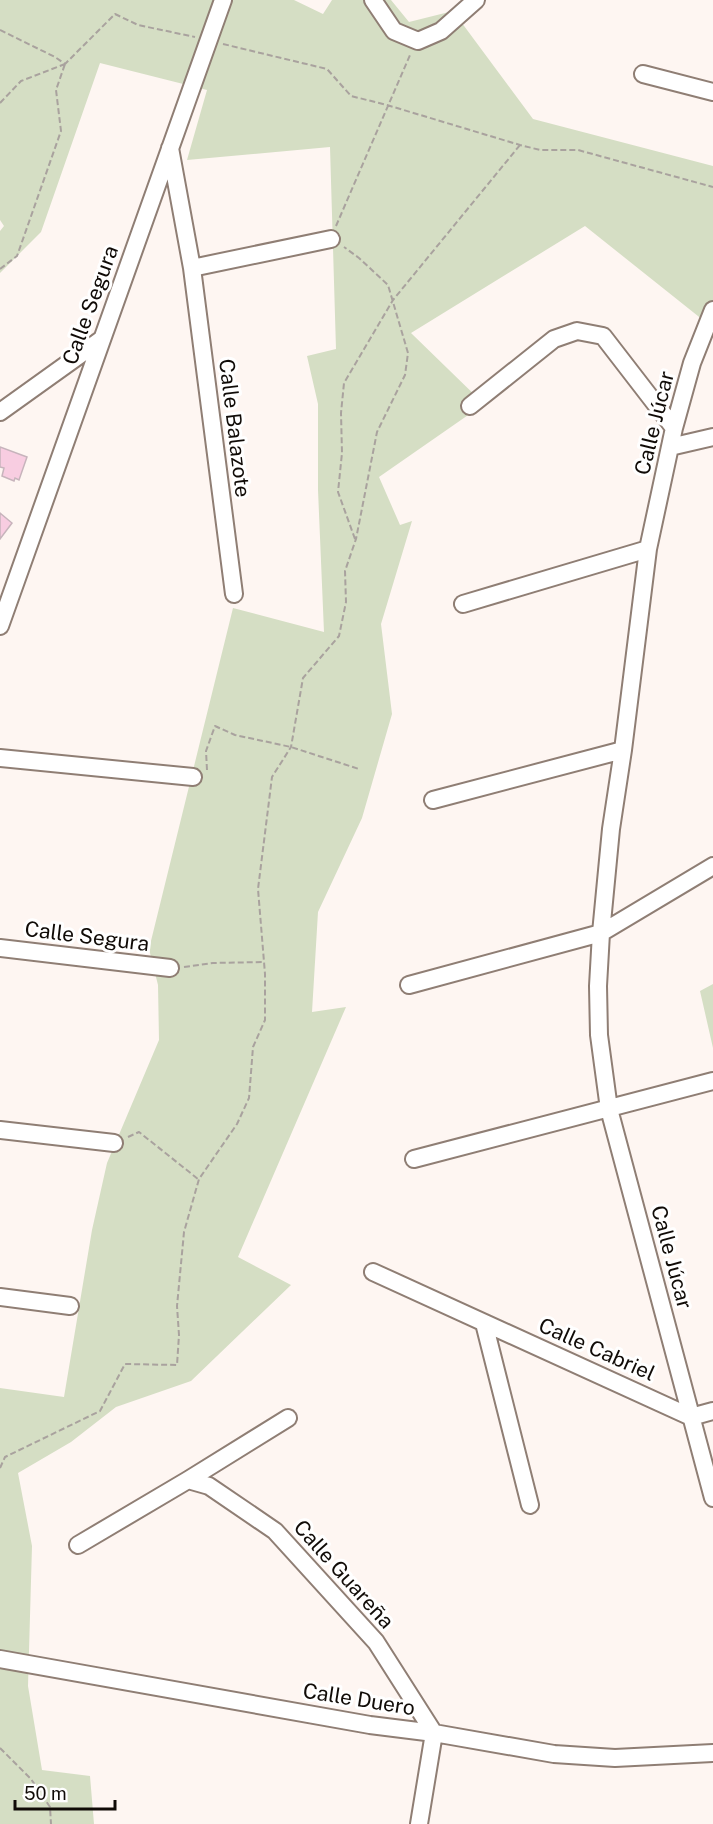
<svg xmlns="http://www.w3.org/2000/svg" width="713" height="1824" font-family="'Public Sans',sans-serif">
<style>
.green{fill:#d5dec4}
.building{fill:#f8cde1;stroke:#c7b4bc;stroke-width:1.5}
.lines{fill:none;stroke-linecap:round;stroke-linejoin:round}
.minor-casing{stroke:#8f7e74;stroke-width:20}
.path{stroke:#a9a29e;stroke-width:2;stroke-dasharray:6 3;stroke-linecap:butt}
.minor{stroke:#fff;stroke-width:16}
.labels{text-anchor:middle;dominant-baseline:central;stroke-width:6;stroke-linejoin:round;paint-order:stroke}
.street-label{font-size:21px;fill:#100b07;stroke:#fff}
</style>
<rect width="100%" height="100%" fill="#fef6f2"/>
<path class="green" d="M0,0h294l29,14 9,-14h59l18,22 44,-11 80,108 180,47v162l-128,-102 -174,107 73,71 -105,73 21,48 12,-4 -31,103 11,90 -30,104 -44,94 -6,100 34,-5 -108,250 53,28 -100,96 -75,26 -45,35 -53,31 14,73 -4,140 14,84 48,6 4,48h-94v-436l64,9 28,-167 15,-67 52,-123 -1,-55 -9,-36 84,-341 91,24 -6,-142v-86l-11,-48 29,-7 -6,-202 -143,13 20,-70 -107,-27 -59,169 -41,41v-42l4,-5 -4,-6z
M713,984v64l-13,-57z"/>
<path class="building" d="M0,447l27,10 -8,23 -4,-2 -1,3 -12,-5 2,-8 -4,-1z
M0,513l12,10 -12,16z"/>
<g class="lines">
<defs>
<path id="minor" d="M373,0l21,31 24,10 23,-10 35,-31
M643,74l70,18
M170,148l22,120 42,326
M192,268l139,-29
M713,310l-21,53 -18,65 -26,121 -25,201 -12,79 -10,104 -3,53 1,49 10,74 104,389
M470,406l84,-67 23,-8 26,5 71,92
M0,412l102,-73
M670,447l43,-10
M463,604l185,-55
M0,626l223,-626
M0,758l193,19
M433,800l190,-50
M0,948l170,20
M409,985l192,-52 112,-67
M0,1130l114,13
M414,1159l299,-78
M373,1272l318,145 22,-6
M0,1297l70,9
M484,1323l46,182
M188,1480l21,6 66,45 101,111 58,91 -15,91
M78,1545l110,-65 100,-62
M0,1659l370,66 64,8 120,21 61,4 98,-5"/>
</defs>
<use href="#minor" class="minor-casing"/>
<path class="path" d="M0,30l55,27 10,7 50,-50 23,11 57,12
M223,44l104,25 24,27 36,9 133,40 20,5h38l135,37
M0,103l21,-22 44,-17
M336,226l74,-171
M0,269l17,-13 44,-125 -5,-41 9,-26
M355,539l-17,-47 4,-39 -1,-40 3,-30 49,-83 127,-155
M207,770l-1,-19 9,-25 20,9 56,12 68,22
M184,967l29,-4 51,-1
M128,1137l11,-5 59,47
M0,1468l5,-11 95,-46 25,-47 52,1 2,-30 -2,-29 7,-74 15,-53 38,-55 12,-26 4,-51 12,-27v-46l-7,-85 14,-112 19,-30 12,-69 36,-42 7,-34 -1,-31 11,-32 21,-107 28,-57 3,-22 -20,-68 -29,-27 -15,-11
M0,1748l31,31 19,28 1,17"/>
<use href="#minor" class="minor"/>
</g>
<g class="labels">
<g class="street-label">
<text transform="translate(90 305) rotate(-70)">Calle Segura</text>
<text transform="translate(654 423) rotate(-76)">Calle Júcar</text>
<text transform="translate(235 428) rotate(83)">Calle Balazote</text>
<text transform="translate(87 936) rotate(7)">Calle Segura</text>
<text transform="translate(672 1257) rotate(75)">Calle Júcar</text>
<text transform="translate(597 1349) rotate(24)">Calle Cabriel</text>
<text transform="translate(344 1574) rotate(48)">Calle Guareña</text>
<text transform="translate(359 1699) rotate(9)">Calle Duero</text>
</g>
</g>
<path d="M15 1800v9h100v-9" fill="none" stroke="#100b07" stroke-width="3"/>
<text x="24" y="1800" font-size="18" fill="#100b07" stroke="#ffffff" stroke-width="4.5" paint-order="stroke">50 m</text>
</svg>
